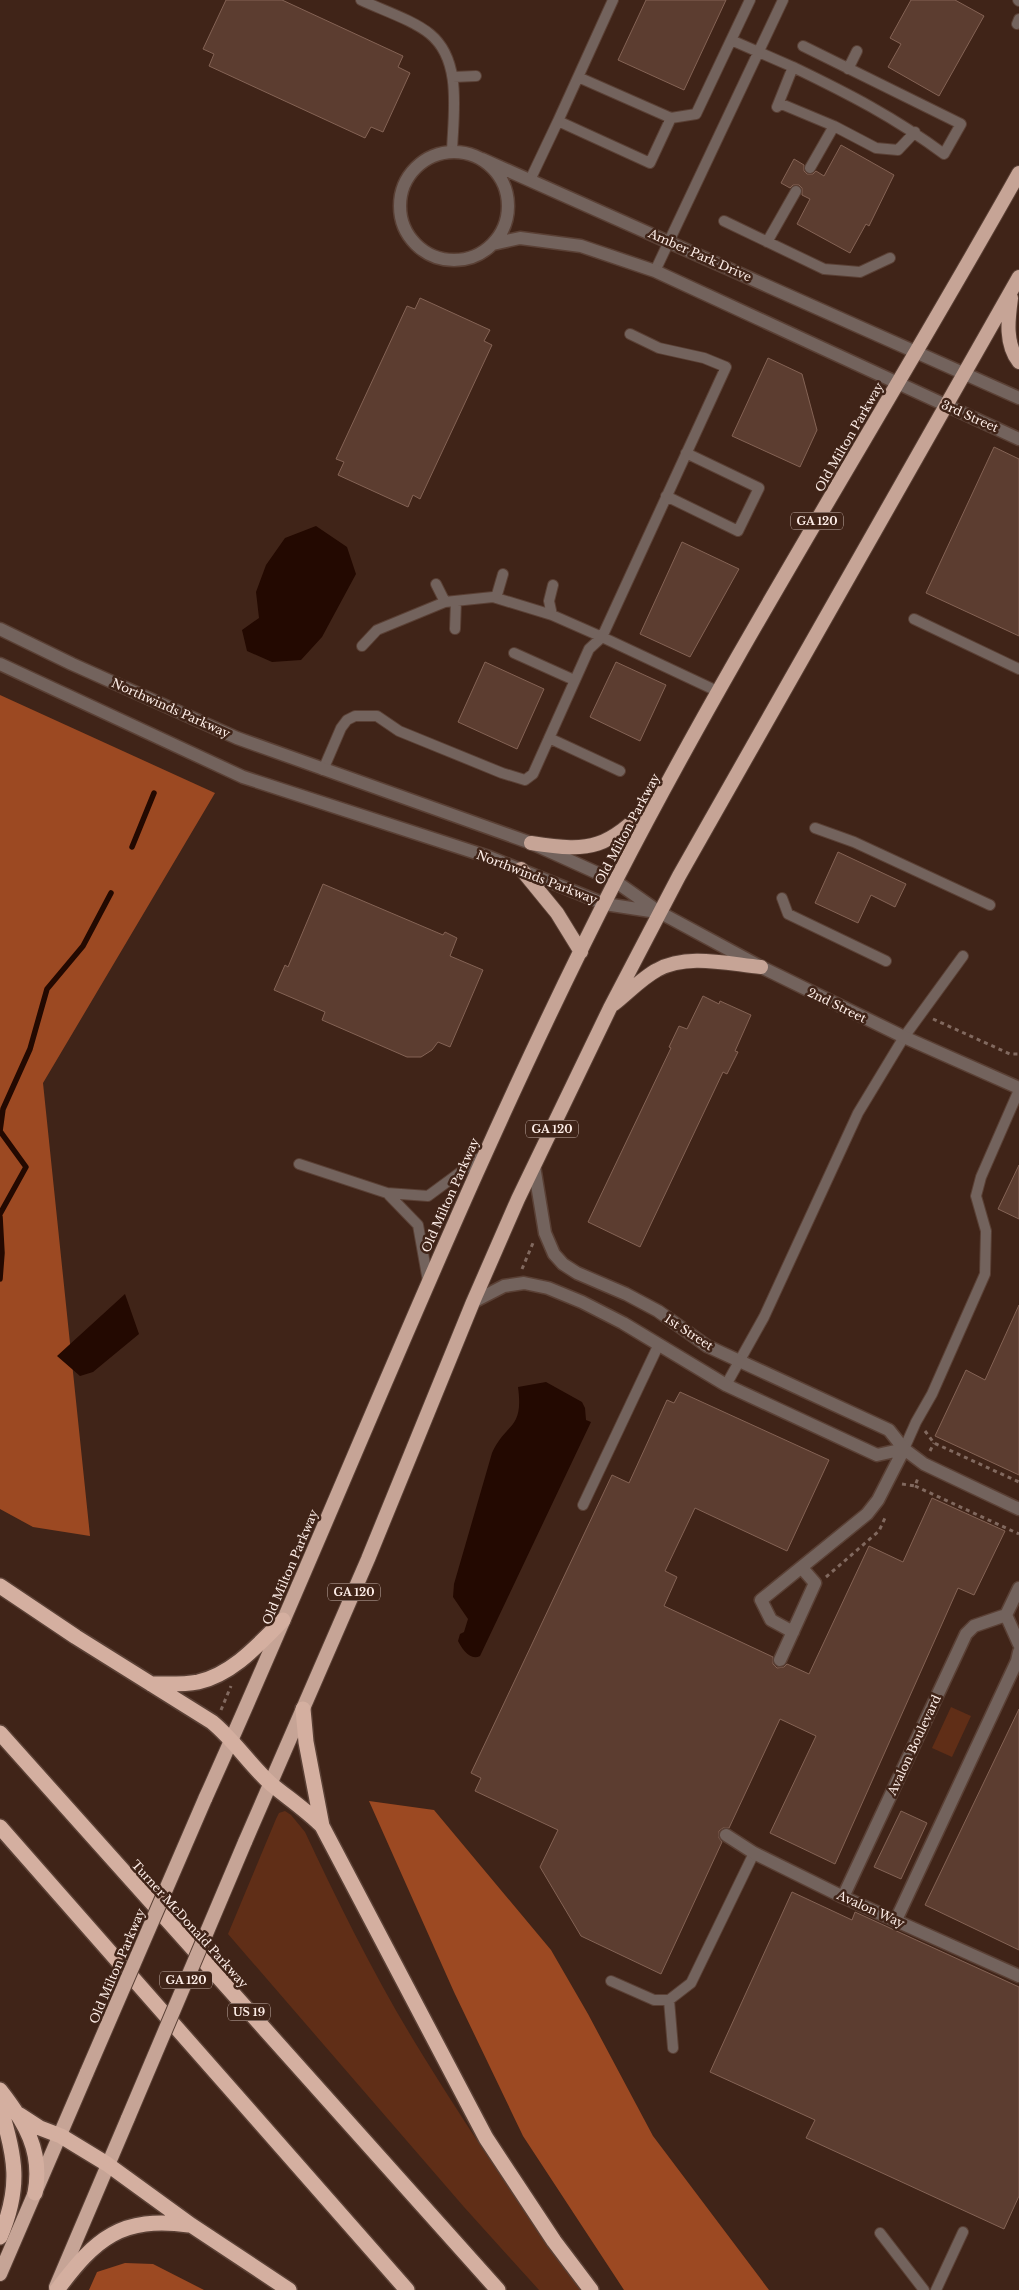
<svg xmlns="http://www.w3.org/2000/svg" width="1019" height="2290" font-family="'Libre Baskerville',serif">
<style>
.green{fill:#602e17}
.forest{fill:#9c4922}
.water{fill:#230901}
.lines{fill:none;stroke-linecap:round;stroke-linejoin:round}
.stream{stroke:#230901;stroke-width:5.5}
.building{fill:#5c3d30;stroke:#846355}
.service-casing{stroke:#5a4035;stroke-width:12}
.minor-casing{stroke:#5a4035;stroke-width:15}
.tertiary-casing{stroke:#5a4035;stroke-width:15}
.trunk-casing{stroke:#5a4035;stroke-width:16}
.motorway-casing{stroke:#5a4035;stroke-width:18}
.path{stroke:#81695f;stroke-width:3;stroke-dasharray:4 4;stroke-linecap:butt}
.service{stroke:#73635d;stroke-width:10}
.minor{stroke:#73635d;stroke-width:12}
.tertiary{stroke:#73635d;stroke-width:12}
.trunk{stroke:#c6a496;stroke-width:14}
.motorway{stroke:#d4afa0;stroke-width:15}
.trunk-bridge-casing{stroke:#5a4035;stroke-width:16;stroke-linecap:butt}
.trunk-bridge{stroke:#c6a496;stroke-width:14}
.labels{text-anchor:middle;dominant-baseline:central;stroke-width:5;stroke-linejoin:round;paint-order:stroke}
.shield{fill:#402418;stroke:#c4b1a9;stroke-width:1}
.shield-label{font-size:11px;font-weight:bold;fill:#fdede7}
.street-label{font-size:12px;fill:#fdede7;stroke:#402418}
</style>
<rect width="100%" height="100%" fill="#402418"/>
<path class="green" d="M951,1707l20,9 -19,41 -20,-9z
M285,1811l6,4 14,17c35,75 73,151 117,222 49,80 103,159 159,236h-42l-75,-83 -236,-273 48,-115 3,-6z"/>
<path class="forest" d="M0,695l215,98 -172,290 47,453 -57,-9 -33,-18z
M369,1801l65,9 117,140 37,64 65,122 116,154h-145l-101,-154 -69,-144z
M125,2263l28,1 51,26h-115l8,-18z"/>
<path class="water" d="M316,526l31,21 9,27 -34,63 -21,23 -29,2 -25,-11 -5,-21 17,-12 -3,-26 10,-27 19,-27z
M125,1294l14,40 -46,38 -13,4 -23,-20z
M546,1382l36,20 3,6 1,12 5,2 -111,234c-10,5 -18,-7 -22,-15l2,-7 4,-2 4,-13 -15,-22 1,-13 38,-131c14,-31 32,-23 26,-66z"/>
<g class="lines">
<path class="stream" d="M132,847l22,-54
M0,1214l26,-47 -26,-36 3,-22 27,-60 17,-60 36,-43 28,-53
M0,1217l2,36 -2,26"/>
</g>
<path class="building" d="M226,0h56l121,56 -5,11 12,6 -27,59 -12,-5 -6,11 -156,-72 5,-12 -11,-5z
M646,0h80l-42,90 -66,-30z
M911,0h44l29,16 -45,80 -51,-29 13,-23 -11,-6z
M841,145l53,30 -25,51 -3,-2 -16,29 -53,-29 13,-25 -8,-4v-7l-3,-3h-6l-3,3 -9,-5 13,-24 10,6v6l3,3h6l3,-3 8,5z
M420,298l70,32 -6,11 8,4 -72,154 -7,-4 -5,12 -70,-32 6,-13 -8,-3 71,-153 8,3z
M768,358l34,16 15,56 -17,37 -68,-31z
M994,447l25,12v177l-93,-43z
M682,542l57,27 -49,88 -50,-23z
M485,662l59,27 -27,60 -59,-27z
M616,662l50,23 -26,56 -50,-24z
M838,852l68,32 -11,23 -24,-12 -13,28 -43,-20z
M323,884l120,51 2,-3 12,6 -7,18 33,14 -33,77 -12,-5 -6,8 -11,7h-14l-85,-37 3,-8 -51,-22 11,-25 3,2z
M703,996l16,8 1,-3 31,14 -16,36 3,1 -11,22 -4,-2 -83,175 -52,-25 83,-174 -2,-1 10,-21 8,3z
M1019,1165v54l-21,-10z
M1019,1305v170l-84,-39 31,-66 19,10z
M680,1392l149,68 -42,91 -92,-43 -30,63 12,6 -13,29 109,51v7l4,4 7,-1 3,-3 22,10 60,-128 34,16 29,-64 73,33 -31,64 -16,-7 -123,276 -65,-31 46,-97 -36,-17 -51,109h-6l-4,3v7l3,4 -61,132 -80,-38 -41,-69 18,-37 -83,-39 6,-13 -10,-5 141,-298 17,8 38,-83 7,3z
M1019,1709v241l-94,-45z
M901,1811l26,12 -26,56 -27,-12z
M792,1892l60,28 3,-8 164,75v209l-15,33 -198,-91 9,-18 -105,-48z"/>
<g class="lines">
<defs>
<path id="service" d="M361,0c21,10 52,20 69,34 33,27 23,81 22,118
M613,0l-55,121 92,42 21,-45 25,-4 54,-114
M1018,0l1,1
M1017,24l2,-5
M731,40l62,27
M848,69l9,-18
M453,77l23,-1
M578,77l93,41
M779,103l55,23 42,22 22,2 17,-18
M777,107l16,-40c56,27 101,50 151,87l17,-30 -158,-78
M810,168l24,-42
M530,180l28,-59
M724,221l100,48 36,3 30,-14
M767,242l29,-51
M655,271l128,-271
M666,496l72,35 21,-43 -73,-35
M436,584l9,18
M496,598l7,-24
M552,615l-3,-14 4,-16
M914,619l105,50
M455,629l1,-28
M362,646l15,-16 68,-28 48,-5 59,18 50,22 124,-270 -22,-9 -45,-10 -29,-14
M514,653l60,27
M549,738l71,33
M323,770l18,-42 6,-8 8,-4h22l22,15 103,42 23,7 8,-6 56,-125 13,-12 115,54
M815,828l39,14 136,63
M782,898l6,16 98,47
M299,1164l88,29 41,3 57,-42
M387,1193l31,32 10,56
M726,1385l38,-68 94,-204 46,-76 59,-81
M904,1449l12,-27 16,-28 53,-120 1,-43 -10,-35 5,-19 38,-87
M583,1505l76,-161
M611,1981l43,19h15l22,-17 63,-130
M669,2000l4,48
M880,2233l44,57
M936,2290l27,-58"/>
<path id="minor" d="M400 206a54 54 0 1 1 108 0a54 54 0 1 1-108 0Z
M482,159l537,239
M493,244l27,-6 61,8 74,25 364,168
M659,912l102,55 143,70 115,51
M534,1166l11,67 9,21 9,10 14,9 49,21 32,17 49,35 182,84 15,19 20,15 95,45
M473,1302l31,-16 20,-3 24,5 34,14 41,21 103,62 151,70 27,-6
M1006,1615l13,29
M793,1632l-22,-12 -10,-20 106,-86 11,-14 26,-51
M780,1660l35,-77 -13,-15
M726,1835l28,18 89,44 176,79
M843,1897l123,-263 8,-8 32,-11 13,-27
M896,1920l121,-259 2,-9"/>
<path id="tertiary" d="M0,629l72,35 165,74 294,105 84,38 44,31
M0,664l243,113 246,80 116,47 52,8"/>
<path id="trunk" d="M1011,298c-3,22 -6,46 8,64
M531,843c64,10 74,4 121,-38
M521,869l36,44 24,39
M614,1004c14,-11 28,-26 43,-34 30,-17 71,-6 104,-3
M205,1799c138,-306 258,-620 411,-919 124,-241 270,-470 403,-707
M245,1842l123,-283 105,-257 45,-103 92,-191 69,-132 340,-599
M0,2274l87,-202
M56,2287l72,-169"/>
<path id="motorway" d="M0,1586l76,51 136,85c22,18 38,43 59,62 17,14 35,26 51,42
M151,1684c16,0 32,1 47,-2 35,-8 61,-38 85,-62
M303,1709l3,33 16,84 164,312 68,103 37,49
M0,1733l498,557
M0,1827l407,463
M0,2090c25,32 43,61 35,103
M0,2107c16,50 21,81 0,130
M20,2115l20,13 21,8 46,28 84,61 98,65
M57,2290c39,-52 64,-74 132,-65"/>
</defs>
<use href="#service" class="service-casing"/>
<use href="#minor" class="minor-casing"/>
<use href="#tertiary" class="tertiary-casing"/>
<use href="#trunk" class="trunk-casing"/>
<use href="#motorway" class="motorway-casing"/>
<path class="path" d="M933,1019l77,35h9
M522,1269l11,-26
M925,1431l9,12 85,39
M930,1451l4,-8
M902,1484l13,2 3,-8
M915,1486l104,48
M826,1577l53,-46 6,-13
M221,1710l10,-24"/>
<use href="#service" class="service"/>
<use href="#minor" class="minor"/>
<use href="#tertiary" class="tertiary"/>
<use href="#trunk" class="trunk"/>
<use href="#motorway" class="motorway"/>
<defs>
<path id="trunk-bridge" d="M87,2072l118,-273
M128,2118l117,-276"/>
</defs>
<use href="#trunk-bridge" class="trunk-bridge-casing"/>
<use href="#trunk-bridge" class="trunk-bridge"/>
</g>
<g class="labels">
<g class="shield">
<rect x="791" y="512.5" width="52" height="17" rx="4"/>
<rect x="526" y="1120.5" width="52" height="17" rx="4"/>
<rect x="328" y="1583.5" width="52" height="17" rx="4"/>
<rect x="160" y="1971.5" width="52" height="17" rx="4"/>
<rect x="228" y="2003.5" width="42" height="17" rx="4"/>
</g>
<g class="shield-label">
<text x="817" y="521">GA 120</text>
<text x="552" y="1129">GA 120</text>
<text x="354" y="1592">GA 120</text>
<text x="186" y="1980">GA 120</text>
<text x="249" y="2012">US 19</text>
</g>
<g class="street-label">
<text transform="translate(700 255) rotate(24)">Amber Park Drive</text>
<text transform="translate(970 416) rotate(24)">3rd Street</text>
<text transform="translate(849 437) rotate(-60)">Old Milton Parkway</text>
<text transform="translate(171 708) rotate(24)">Northwinds Parkway</text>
<text transform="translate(627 829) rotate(-62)">Old Milton Parkway</text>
<text transform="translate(537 877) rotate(21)">Northwinds Parkway</text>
<text transform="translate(837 1005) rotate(26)">2nd Street</text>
<text transform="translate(450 1195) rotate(-66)">Old Milton Parkway</text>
<text transform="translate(689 1332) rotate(33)">1st Street</text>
<text transform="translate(290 1567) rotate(-67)">Old Milton Parkway</text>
<text transform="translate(914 1745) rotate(-65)">Avalon Boulevard</text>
<text transform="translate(871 1909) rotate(24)">Avalon Way</text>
<text transform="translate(190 1924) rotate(48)">Turner McDonald Parkway</text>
<text transform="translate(117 1966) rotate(-67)">Old Milton Parkway</text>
</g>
</g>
</svg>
